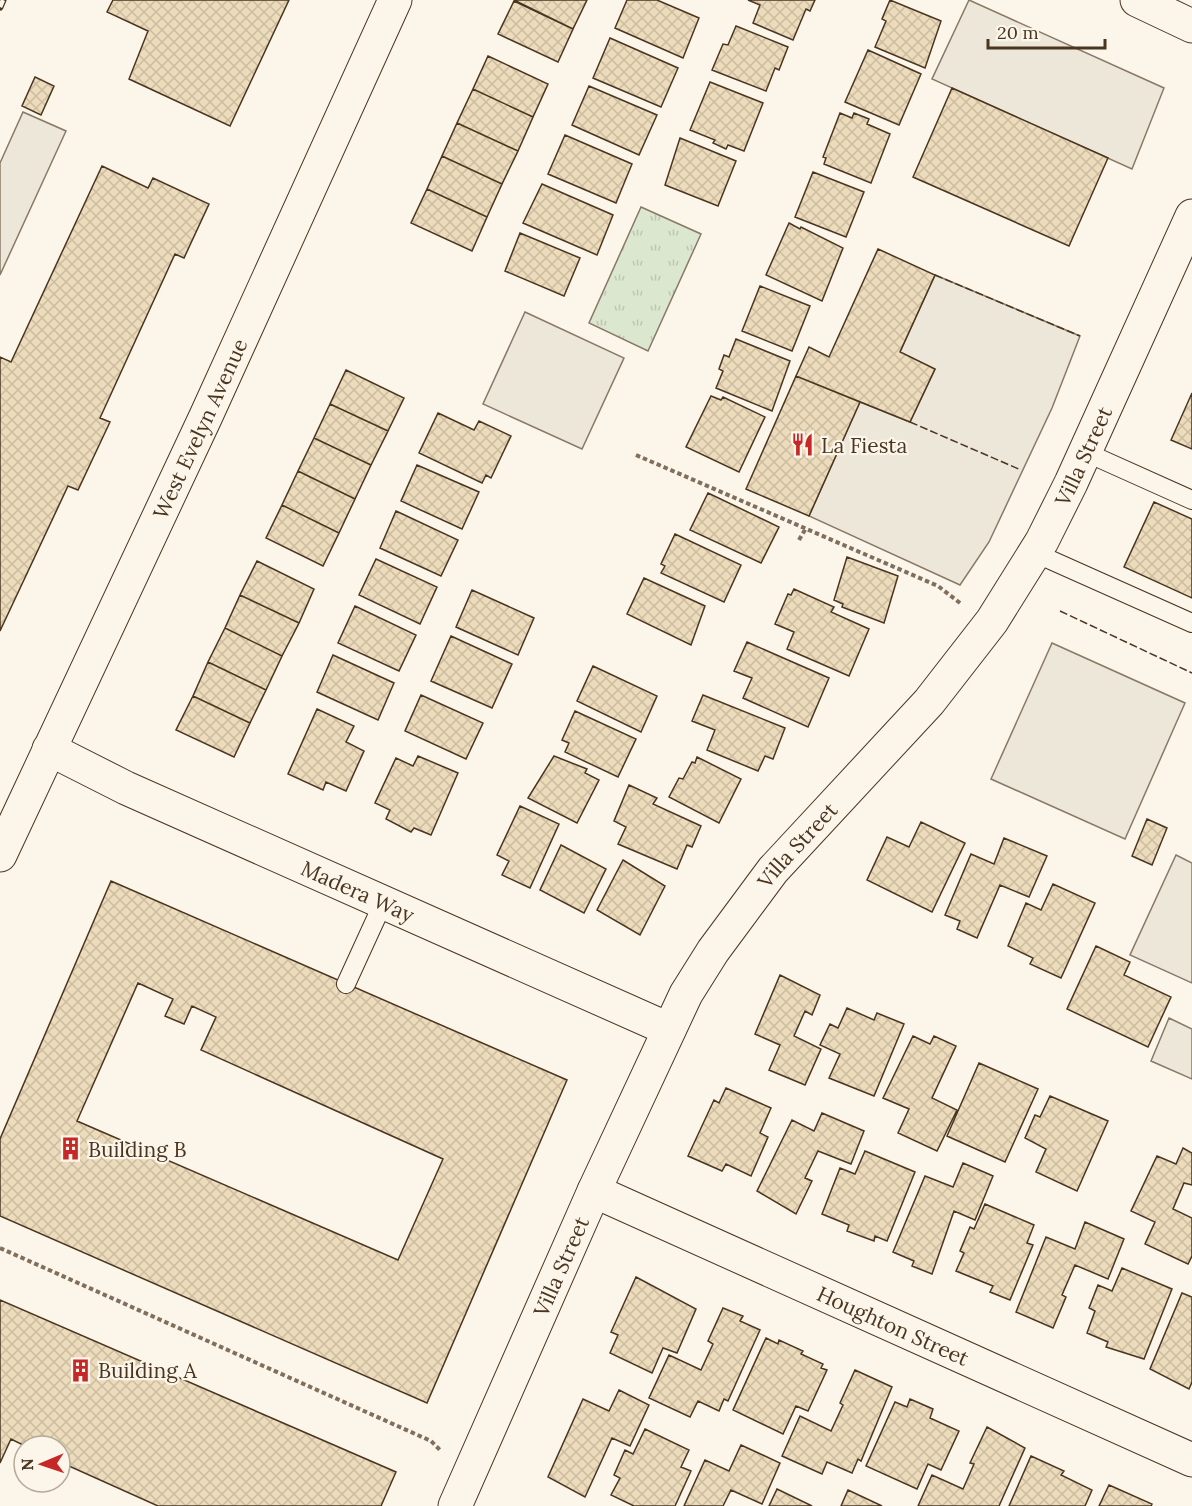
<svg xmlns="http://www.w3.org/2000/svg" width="1192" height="1506" font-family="Lora,serif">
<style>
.park{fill:url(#park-tufts);stroke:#887966;stroke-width:1.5}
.parking{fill:#ede7d9;stroke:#887966;stroke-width:1.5}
.building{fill:url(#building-cross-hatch);stroke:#4a3520;stroke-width:1.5;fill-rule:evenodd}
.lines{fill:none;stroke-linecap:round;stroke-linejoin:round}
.service-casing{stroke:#4a3520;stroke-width:20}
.minor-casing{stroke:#4a3520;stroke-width:35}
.tertiary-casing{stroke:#4a3520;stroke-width:35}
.secondary-casing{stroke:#4a3520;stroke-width:35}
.path{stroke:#7f6f5c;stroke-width:4;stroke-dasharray:4.5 3;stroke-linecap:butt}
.service{stroke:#fbf6e9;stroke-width:18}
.minor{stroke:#fbf6e9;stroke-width:33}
.tertiary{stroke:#fbf6e9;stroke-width:33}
.secondary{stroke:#fbf6e9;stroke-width:33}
.rail-casing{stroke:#4a3520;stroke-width:7}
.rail{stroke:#fbf6e9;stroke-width:4.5;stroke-dasharray:14;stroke-linecap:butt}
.fence{stroke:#4a3520;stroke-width:1.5;stroke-dasharray:8 3;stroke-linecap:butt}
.labels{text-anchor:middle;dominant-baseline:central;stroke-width:4.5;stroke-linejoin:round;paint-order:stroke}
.street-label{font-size:21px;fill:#4a3520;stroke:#fbf6e9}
.poi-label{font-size:21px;fill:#4a3520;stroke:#fbf6e9;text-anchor:start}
</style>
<defs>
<pattern id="park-tufts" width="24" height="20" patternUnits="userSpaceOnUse" patternTransform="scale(1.5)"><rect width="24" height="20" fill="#dce7d0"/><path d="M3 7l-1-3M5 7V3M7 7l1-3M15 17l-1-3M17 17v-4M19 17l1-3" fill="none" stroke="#bec7b2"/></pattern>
<pattern id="building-cross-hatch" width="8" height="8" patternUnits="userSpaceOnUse" patternTransform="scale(1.5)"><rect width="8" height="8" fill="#ecdcbc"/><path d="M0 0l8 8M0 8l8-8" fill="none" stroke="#ccbda1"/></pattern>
</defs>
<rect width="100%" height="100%" fill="#fbf6e9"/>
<path class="park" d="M641,207l60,27 -53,117 -59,-28z"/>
<path class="parking" d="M969,0l195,88 -32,81 -200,-90z
M23,112l43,19 -66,144v-112z
M935,275l145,61 -28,72 -63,134 -29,43 -151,-69 51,-114 50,20 25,-53 -35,-17z
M525,312l99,46 -42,91 -99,-45z
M1052,643l133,60 -60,136 -134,-60z
M1176,855l16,8v120l-62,-28z
M1169,1018l23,11v50l-41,-18z"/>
<path class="building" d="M113,0h176l-59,126 -101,-47 19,-48 -41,-19z
M514,0h73l-14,29z
M627,0h30l42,18 -16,40 -68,-30z
M748,0h67l-5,11 -4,-2 -13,31 -40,-17 7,-18z
M890,0l51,21 -16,47 -50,-21 11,-26 -4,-2z
M514,1l59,28 -15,33 -60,-28z
M736,26l52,21 -9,23 -4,-2 -9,23 -54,-21 11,-26 5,1z
M610,38l68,30 -17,39 -68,-29z
M868,50l53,24 -22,51 -54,-23z
M488,56l60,28 -15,33 -60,-28z
M35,77l19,9 -13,29 -19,-9z
M710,82l53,21 -19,48 -16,-6 -2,4 -13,-6 2,-3 -25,-10z
M589,86l68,29 -18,40 -67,-30z
M952,88l156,70 -39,88 -156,-69z
M473,89l60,28 -15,34 -61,-28z
M840,113l12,5 2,-5 15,6 -2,5 23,10 -19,49 -47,-19 2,-6 -3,-1z
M457,123l61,28 -16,33 -60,-28z
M565,135l67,29 -16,39 -68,-29z
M680,138l56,23 -18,45 -53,-21z
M442,156l60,28 -15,33 -60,-28z
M102,166l46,22 5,-10 56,26 -25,54 -9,-4 -75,164 10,4 -32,68 -10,-4 -68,145v-274l11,5z
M813,172l51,20 -18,45 -51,-20z
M542,184l71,31 -16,40 -74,-32z
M427,189l60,28 -15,34 -61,-28z
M789,223l11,6 1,-2 42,21 -21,53 -56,-26z
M520,233l60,25 -16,38 -59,-25z
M878,249l57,26 -35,77 35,17 -25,53 -114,-46 13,-29 20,10z
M760,286l50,20 -18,45 -50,-20z
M736,339l54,22 -18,50 -56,-23 7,-17 -4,-2 5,-14 5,2z
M346,370l58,28 -16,33 -58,-27z
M796,376l64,26 -51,114 -63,-27z
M1192,393v56l-21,-9z
M711,396l10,4 2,-3 42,20 -26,55 -53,-25z
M330,404l58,27 -17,34 -57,-27z
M438,413l36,17 5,-9 32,15 -20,42 -5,-3 -4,8 -63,-30z
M314,438l57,27 -16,34 -57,-28z
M417,465l62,27 -17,37 -61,-28z
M298,471l57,28 -16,34 -57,-28z
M708,493l71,34 -18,36 -71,-33z
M1154,502l38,17v79l-68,-31z
M282,505l57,28 -16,33 -57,-28z
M396,511l62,29 -17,36 -61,-28z
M675,534l66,31 -17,37 -63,-29 4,-7 -4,-2z
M847,557l51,19 -14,47 -42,-16 1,-3 -9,-4z
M376,559l61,28 -17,37 -61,-29z
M257,561l57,28 -15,34 -59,-28z
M644,578l61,28 -14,39 -64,-31z
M794,589l40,18 -3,5 38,17 -20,47 -62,-27 7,-17 -19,-8 13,-30 3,1z
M472,590l62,28 -16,37 -62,-28z
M240,595l59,28 -17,33 -57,-28z
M355,606l61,29 -17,36 -61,-28z
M225,628l57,28 -16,34 -58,-28z
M451,636l61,28 -20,44 -61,-27z
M747,642l82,36 -21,49 -65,-29 9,-20 -18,-7z
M333,655l61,28 -16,37 -61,-28z
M208,662l58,28 -16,33 -57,-27z
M593,666l64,30 -16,36 -64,-31z
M421,695l62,28 -17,36 -61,-28z
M703,695l82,33 -12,31 -8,-3 -7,15 -51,-21 8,-20 -23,-9z
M193,696l57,27 -16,34 -58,-27z
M317,709l37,17 -8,16 18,9 -18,40 -20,-9 -3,8 -35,-16z
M575,711l61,28 -18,38 -53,-25 4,-9 -7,-3z
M418,756l40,17 -27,62 -17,-7 -3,4 -25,-13 4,-9 -15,-7 21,-45 17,8z
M554,756l33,13 -2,4 14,7 -22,43 -49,-25z
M697,757l44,22 -22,44 -50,-26 10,-19 4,1 9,-17 3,1z
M629,785l28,13 -4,6 48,22 -9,21 -5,-2 -10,24 -59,-25 8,-17 -12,-6z
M520,806l39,18 -29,64 -28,-13 7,-14 -12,-6z
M1147,819l20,9 -15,37 -20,-9z
M921,822l44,21 -33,69 -65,-32 20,-43 22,10z
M1004,838l43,18 -18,41 -29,-12 -23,53 -20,-9 3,-8 -15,-6 26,-61 23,10z
M561,845l45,24 -22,44 -44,-23z
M623,860l42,26 -25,49 -43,-25z
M111,881l456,199 -140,323 -427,-187v-77zM138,983l35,16 -8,17 19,8 8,-18 24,11 -15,33 242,109 -45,101 -321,-139z
M1053,884l42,19 -34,75 -31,-14 3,-6 -25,-12 18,-43 15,7z
M1096,946l34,16 -6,13 47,22 -23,50 -81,-38z
M780,975l40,20 -8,20 -7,-4 -11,25 27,13 -16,36 -36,-15 11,-25 -25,-11z
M847,1008l27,12 3,-7 27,11 -30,72 -45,-18 11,-24 -20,-9 10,-21 8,4z
M913,1036l17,8 4,-8 22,10 -24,52 25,12 -20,41 -39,-18 11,-24 -26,-11z
M979,1063l59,26 -33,73 -58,-26z
M726,1088l45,20 -11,25 8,4 -17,39 -25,-12 -4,7 -34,-15 26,-56 5,3z
M1050,1096l58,25 -31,70 -41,-19 10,-23 -21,-11 10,-23 5,2z
M822,1113l42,18 -13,33 -33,-13 -13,27 7,3 -16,33 -39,-23 35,-71 22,11z
M1183,1148l9,5v32l-8,-2 -11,26 19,9v38l-4,8 -43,-20 10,-22 -24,-11 26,-55 19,8z
M865,1151l50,21 -28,69 -12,-5 -1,5 -27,-10 2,-6 -27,-11 18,-46 15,6z
M963,1163l30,13 -18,44 -21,-9 -22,63 -20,-8 2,-5 -21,-9 32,-76 28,11z
M985,1204l49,21 -7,18 6,2 -23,55 -20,-8 3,-6 -37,-15 8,-18 -4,-2 10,-24 4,2z
M1085,1222l39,17 -16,40 -33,-14 -13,30 4,2 -13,31 -37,-16 30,-75 29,12z
M1122,1268l50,21 -28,70 -38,-12 2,-5 -21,-9 8,-22 -6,-3 9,-23 14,6z
M636,1277l60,32 -19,44 -14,-5 -11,25 -42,-20 8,-18 -7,-3z
M1182,1293l10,4v85l-3,7 -39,-20z
M0,1300l396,172 -15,34h-223l-98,-44v-16h-35l-14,-7 -11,24z
M723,1308l20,8 -3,5 20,9 -32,71 -4,-2 -5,12 -21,-10 -8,16 -41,-19 20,-43 32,15 12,-26 -5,-3z
M766,1338l12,6 1,-4 24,11 -2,3 22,10 -2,4 6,2 -19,41 -12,-5 -13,28 -50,-24z
M855,1370l37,17 -31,74 -3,-2 -6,14 -25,-11 -5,12 -40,-18 18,-40 31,15 12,-26 -3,-2z
M619,1390l30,15 -19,41 -18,-8 -27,59 -37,-20 35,-78 26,12z
M910,1399l23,10 -3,9 29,13 -18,39 -13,-6 -11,25 -51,-23 29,-64 12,5z
M987,1427l38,21 -26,58h-81l14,-31 31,14 11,-25 -4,-1z
M645,1429l44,21 -8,17 10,4 -16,35h-41l-23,-11 9,-17 -6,-3 11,-25 8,4z
M741,1445l39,18 -18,41 -31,-14 -8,16h-39l21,-46 24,11z
M1031,1456l33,15 -3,4 31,15 -7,16h-76z
M1109,1485l43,19 -1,2h-52z
M777,1489l35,17h-43z
M848,1490l34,16h-41z"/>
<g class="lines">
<defs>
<path id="service" d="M1085,452l107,48
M1035,553l157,70
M346,984l38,-83"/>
<g id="minor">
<path id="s1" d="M49,749l77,39 542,241"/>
<path id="s2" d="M594,1191l598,269"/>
<path id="s3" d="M455,1506l139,-315 92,-197 27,-43 60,-81 156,-168 63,-81 50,-80 29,-58 121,-267"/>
</g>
<path id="tertiary" d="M1137,0l55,26"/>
<g id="secondary">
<path id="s4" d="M0,855l206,-439 189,-416"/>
</g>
</defs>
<use href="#service" class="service-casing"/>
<use href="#minor" class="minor-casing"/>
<use href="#tertiary" class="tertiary-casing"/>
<use href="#secondary" class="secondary-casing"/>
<path class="path" d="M636,455l302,131 22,17
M799,540l7,-12
M0,1248l431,193 9,9"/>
<use href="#service" class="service"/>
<use href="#minor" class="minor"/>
<use href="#tertiary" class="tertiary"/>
<use href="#secondary" class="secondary"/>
<defs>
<path id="rail" d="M0,7l3,-7"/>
</defs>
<use href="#rail" class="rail-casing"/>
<use href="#rail" class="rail"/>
<path class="fence" d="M935,275l145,61
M910,422l111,48
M1060,611l132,62"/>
</g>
<defs>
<symbol id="restaurant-bare" viewBox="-9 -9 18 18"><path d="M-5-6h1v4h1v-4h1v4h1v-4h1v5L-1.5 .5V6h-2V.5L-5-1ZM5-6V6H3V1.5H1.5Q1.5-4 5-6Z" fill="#c62828" stroke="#fbf6e9" stroke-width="2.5" paint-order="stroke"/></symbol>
<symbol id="building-bare" viewBox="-9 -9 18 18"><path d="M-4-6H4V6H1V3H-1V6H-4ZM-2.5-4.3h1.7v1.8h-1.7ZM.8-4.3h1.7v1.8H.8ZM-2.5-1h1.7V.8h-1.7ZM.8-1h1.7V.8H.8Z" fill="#c62828" stroke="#fbf6e9" stroke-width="2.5" paint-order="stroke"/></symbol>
</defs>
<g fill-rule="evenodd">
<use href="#restaurant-bare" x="786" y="428" width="33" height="33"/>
<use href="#building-bare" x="54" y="1132" width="33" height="33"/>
<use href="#building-bare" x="64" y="1354" width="33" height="33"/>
</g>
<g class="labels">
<g class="street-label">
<text stroke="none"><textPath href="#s4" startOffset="471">West Evelyn Avenue</textPath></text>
<text stroke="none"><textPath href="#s3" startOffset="1234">Villa Street</textPath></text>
<text stroke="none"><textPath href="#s3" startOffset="748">Villa Street</textPath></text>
<text stroke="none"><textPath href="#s1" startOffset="340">Madera Way</textPath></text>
<text stroke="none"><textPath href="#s3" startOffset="262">Villa Street</textPath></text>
<text stroke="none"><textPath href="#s2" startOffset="328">Houghton Street</textPath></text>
</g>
<g class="poi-label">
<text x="821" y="445">La Fiesta</text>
<text x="88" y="1149">Building B</text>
<text x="98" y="1370">Building A</text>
</g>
</g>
<g transform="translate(42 1464) rotate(268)"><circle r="28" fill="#fbf6e9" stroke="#b4a999" stroke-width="1.5"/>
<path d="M0-4.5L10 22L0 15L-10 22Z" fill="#c62828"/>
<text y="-9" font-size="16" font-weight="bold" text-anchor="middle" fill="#4a3520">N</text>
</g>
<path d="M988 39v9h117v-9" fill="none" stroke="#4a3520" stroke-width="3"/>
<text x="997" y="39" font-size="18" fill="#4a3520" stroke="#fbf6e9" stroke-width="4.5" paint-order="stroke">20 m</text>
</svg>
